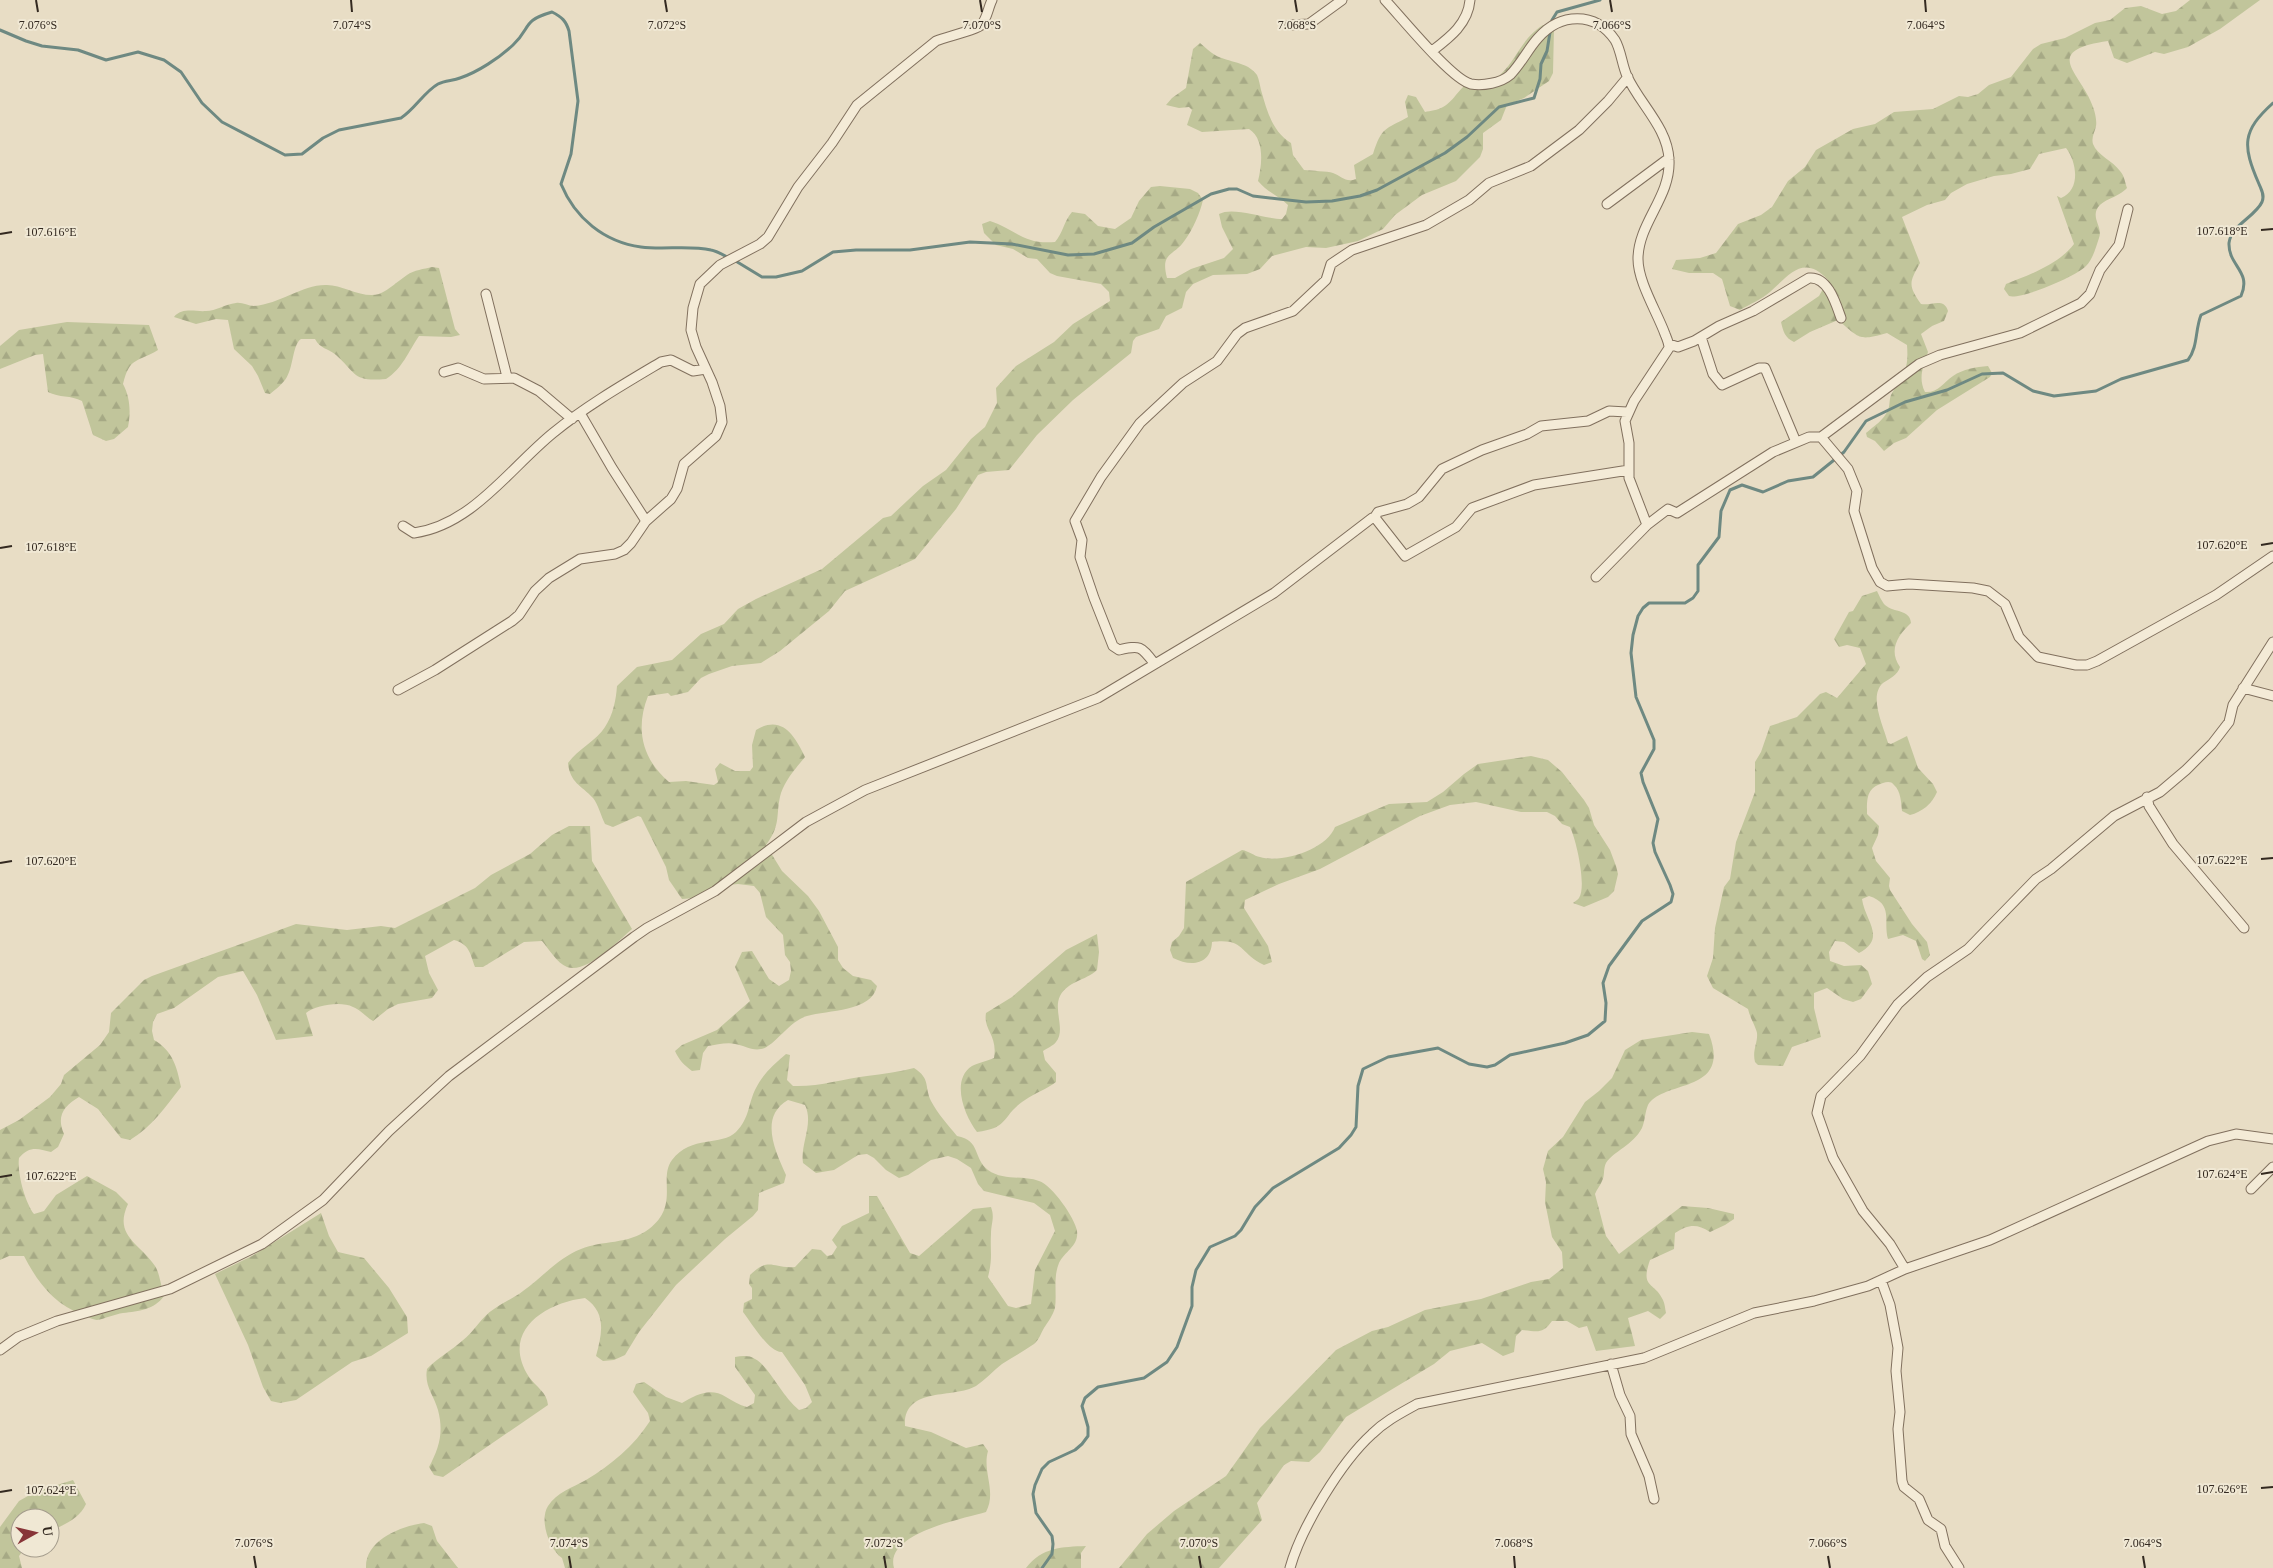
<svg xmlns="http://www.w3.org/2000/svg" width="2273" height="1568" font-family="Georgia,serif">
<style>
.forest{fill:url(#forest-firs)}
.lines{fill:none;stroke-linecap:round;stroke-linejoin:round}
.stream{stroke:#6e8982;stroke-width:3}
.street-casing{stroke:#81705e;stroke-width:11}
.street{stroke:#f4ebd7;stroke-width:9}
.ticks{fill:none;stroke:#332920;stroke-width:2}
.ticks-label{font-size:12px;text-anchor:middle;fill:#332920;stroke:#f0e8d4;stroke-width:4;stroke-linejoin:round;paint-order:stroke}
</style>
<defs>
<pattern id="forest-firs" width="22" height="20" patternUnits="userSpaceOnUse" patternTransform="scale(1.25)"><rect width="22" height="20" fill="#c1c59b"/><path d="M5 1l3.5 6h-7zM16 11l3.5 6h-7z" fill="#a6a985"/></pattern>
</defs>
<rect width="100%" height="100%" fill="#e8ddc5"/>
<path class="forest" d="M2190,0h70l-40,29 -32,18 -24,7 -9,-2 -28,11 -13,-5 -6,-17c-69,10 -26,32 -15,66 2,5 4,14 3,19 -1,6 -5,11 -3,18 4,11 20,17 27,27 4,4 5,11 7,17 -9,10 -25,11 -30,21 -5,11 6,18 2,29 -3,9 -6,21 -13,28 -9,10 -65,34 -77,30l-5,-7 2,-5c23,-9 53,-20 68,-40l-17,-48 4,2c20,-8 16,-36 5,-50l-27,6 -9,15 -19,5 -17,2 -27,8 -16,9 -6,7 -18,5 -25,12 18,46c-11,20 -12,22 1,41 10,2 23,-7 27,7l-4,10 -12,5 -11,8 7,18c-5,15 -10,26 -3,40 13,1 18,-9 28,-16 10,-7 23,-9 35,-10l4,7 -2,4 -53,33 -31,28 -12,5 -10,8 -9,-10 -8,-4 -1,-4c8,-7 18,-13 22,-23 2,-4 1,-10 3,-15 12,-22 18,-23 16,-50l-20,-12c-29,8 -26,6 -49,-13l-28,12 -16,10c-9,-4 -11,-11 -13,-20l38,-26 9,-16c-24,-26 -38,-6 -58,12 -8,7 -20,12 -30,18l-10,-4 -8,-27 -9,-6h-24l-17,-4 4,-9 24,-2 16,-5 22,-29 23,-9 11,-8 16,-26 17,-14 11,-17 37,-21 22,-5 19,-12 39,-3 26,-13 9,1 10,-3 11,-9 22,-8 22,-28 8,-5 24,-6 30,-15 15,-3 15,-12 16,-2 21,8 14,-3z
M1543,25h8l3,3 -1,45 -4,8 -25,17 -17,7 -6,15 -18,13v16l-3,8 -24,24 -34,14 -27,20 -12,14 -25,12 -32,7 -20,-1 -34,9 -12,13 -13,5 -34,1 -20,9 -7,8 -4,16 -16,8 -7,13 -23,8 -3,4 -2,12 -58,47 -36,35 -28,35 -23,2 -8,3 -22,34 -41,50 -70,32 -16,20 -49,40 -19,12 -29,3 -23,8 -8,4 -13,14 -17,4 -3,-3 -20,3c-13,33 -6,63 21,86l17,-1 28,4 4,-3 -3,-13 5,-6 15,8h15l3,-4 -1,-22 4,-15c26,-16 39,6 49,27 -9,11 -19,22 -24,36 -6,21 1,31 -15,52l16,26 26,25 11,15 19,36v13l5,8 10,8 18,4 6,6c-5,26 -49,24 -70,30 -18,5 -34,32 -46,33 -9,2 -18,-4 -26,-5 -8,-2 -19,1 -27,2l-5,7 -3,17 -8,1c-8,-6 -13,-11 -17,-20l7,-6 35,-15 33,-29 -15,-34 7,-15 10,-1 17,28 10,7 10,-6 2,-9 -1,-9 -5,-7 -2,-20 -17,-18 -6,-24 -6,-7 -16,-2 -21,2 -22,12 -13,1 -13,-19 -3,-13 -25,-50 -3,-1 -25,11 -8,-3c-4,-8 -7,-20 -12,-26 -12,-13 -23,-15 -25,-35 10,-14 29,-23 37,-36 8,-12 11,-27 12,-41l20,-19 35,-7 29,-26 23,-10 14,-15 18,-10 66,-30 61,-51 8,-2 32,-30 23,-16 25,-31 14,-12 12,-24 -1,-15 20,-22 38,-24 19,-18 37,-23 -1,-9 -8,-8 -44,-8 -7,-3 -13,-14 -9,-1 -15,-9 -17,-4 -12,-12 -2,-9 8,-3c25,8 34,24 65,21 8,-9 9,-21 17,-30l13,2 13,12 17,3 16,-11 8,-17 12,-14 9,-1 30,3 8,4 5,7c-3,13 -10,29 -18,40 -11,17 -25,11 -18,38h8l16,-9 33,-11 9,-9 -11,-22 -3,-13c14,-8 46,5 63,5l4,-5 2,-9c-10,-10 -20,-12 -30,-24 4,-16 7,-42 -9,-52l-47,3 -15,-7 5,-15 -3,-3 -10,1 -13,-3 6,-7 14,-10 7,-39 7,-6c5,4 10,9 15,12 14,8 32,6 42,20 2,4 3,11 4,15 6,21 11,41 30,53l2,12 11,15c8,1 23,1 29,3 8,3 13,10 23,6l-2,-14 19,-11c9,-28 12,-24 35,-37l-3,-15 3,-7 8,2 9,15c5,-1 13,-2 18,-5 12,-6 17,-23 32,-27 9,-2 18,1 26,-6 17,-16 20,-35 42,-49z
M432,267l7,1 16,61 5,6 -9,2 -32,-1c-11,16 -16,32 -33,43 -33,3 -29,-5 -50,-24 -8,-7 -16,-6 -21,-16h-14c-9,6 -7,29 -16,41 -4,5 -10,10 -15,14l-5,-1 -7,-17 -6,-10 -18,-17 -6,-29 -12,-1 -20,5 -22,-7c8,-10 22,-5 32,-6 10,0 19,-7 30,-8 6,-1 12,3 18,3 26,-2 49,-22 73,-21 16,0 36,14 52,9 10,-4 19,-13 28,-19 7,-5 17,-6 25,-8z
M67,322l82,3 9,25c-21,13 -28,6 -35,34 7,13 8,28 5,43l-14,12 -8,2 -13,-6 -11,-34c-11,-6 -23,-3 -34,-9l-5,-38 -8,1 -35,14v-23l19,-16z
M1877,591c2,4 5,11 8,14 9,8 25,4 26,18 -13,12 -23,27 -11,44 -2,8 -11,12 -17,16 -15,13 1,44 5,60l3,1 16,-8 11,32 15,16 4,8c-5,12 -15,20 -27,23l-8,-4c-1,-8 -1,-20 -8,-26 -3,-4 -7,-3 -11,-2 -17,5 -16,16 -16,31l12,12 -1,9 -6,13 4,13 14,17 -1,8 1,4 22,34 15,18 3,13 -5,6 -3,-2 -6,-18 -13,-6 -15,4c-5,-18 6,-35 -19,-43l-7,3c3,22 25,39 -3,54l-15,-11 -9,-1 -6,11 1,9 14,5 17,-1 7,6 4,13 -11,15 -8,3 -10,-3 -16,-11 -13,5v15l7,29 -29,10 -9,19 -25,-1 -3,-3c-3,-12 3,-19 2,-29 -1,-6 -7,-15 -9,-24l-35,-21 -6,-12 6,-18 2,-30 9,-41 6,-8 6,-37 19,-50v-30l6,-10 9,-26 27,-9 23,-23 6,-2 11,6 29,-34 -6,-16 -13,-3 -8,2 -5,-8 15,-27 4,-1 9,-15z
M1531,756l17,4 14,12 22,28 5,8 5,17 16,25 6,16 2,8 -4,17 -6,6 -24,10 -11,-4c2,-2 5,-3 6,-5 8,-12 -3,-59 -9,-71l-8,-3 -7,-8 -8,-4h-26l-45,-10 -26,3 -30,11 -100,53 -41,15 -34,16 -1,8 24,38 4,16 -8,3c-25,-11 -18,-27 -52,-23 -1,23 -21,25 -39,16l-3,-8 2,-8 7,-6 5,-8 2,-46 56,-32c7,1 12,6 18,7 22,7 67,-8 75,-30l54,-23 38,-2 16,-10 21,-18 14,-10z
M569,826h21l2,35 40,68c-14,12 -45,45 -65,38 -10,-4 -18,-18 -25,-26l-18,1 -41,25h-8c-5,-14 -6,-23 -21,-27l-29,16 4,17 9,17 -6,8 -34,6 -10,5 -15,12c-7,-4 -12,-11 -20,-14 -12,-6 -37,-2 -47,6l7,23 -37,4 -19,-45 -14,-24 -25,6 -44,31 -17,6 -4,8 -1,9 2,9c19,11 23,27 27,47 -16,20 -29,40 -51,53l-9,-2 -23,-29 -19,-12c-15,9 -23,19 -15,37l-6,13 -7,5c-14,-4 -22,-6 -32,6 -2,15 6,44 15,56l10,-3 12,-16 31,-19 29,16 12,12c-15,32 12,39 27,62 5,8 6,21 9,30 -10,14 -25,15 -41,17 -8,1 -19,6 -26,7 -4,0 -10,-4 -14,-5 -29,-11 -45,-32 -59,-59h-15l-9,4v-130l19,-10 31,-23 11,-13 3,-9 36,-30 9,-13 2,-19 33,-33 8,-4 144,-52 51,6 34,-4 14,2 80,-40 16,-13 39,-21 22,-19z
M1097,934l2,18 -2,18c-12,11 -29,11 -37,26 -7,14 6,34 -4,46 -3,4 -9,6 -13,9l2,9 11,13v9c-9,7 -21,11 -31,18 -24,16 -15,28 -48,32 -12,-15 -27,-52 -5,-66 5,-3 16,-5 22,-8 4,-23 -11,-28 -8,-45l26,-16 54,-47z
M1692,1032l17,2c23,60 -45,45 -61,71 -3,7 -3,16 -6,23 -9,17 -28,23 -36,35 -3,6 -1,13 -4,18 -2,5 -5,8 -7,13l11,42 13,18 63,-48 26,2 26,6v5l-9,6 -15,7c-14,-9 -22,-7 -35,1l-1,16 -24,11c-10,29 4,21 13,40 2,4 2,9 3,13l-6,6 -12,-8 -20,7 7,28 -39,5 -9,-25 -8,2 -12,-7h-15c-10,14 -15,10 -30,9l-6,6 -2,16 -11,4 -21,-13 -32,8 -16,13 -88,53 -26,35 -11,10 -18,-1 -7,4 -27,38 5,17 -43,48h-100l28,-34 27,-23 52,-35 34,-48 76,-78 36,-19 16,-4 37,-17 56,-11 50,-17 18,-3 14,-11 -1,-16 -10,-15 -7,-35 1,-20 -3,-13 5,-18 15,-14 22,-35 14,-11 13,-13 13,-28 16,-10z
M786,1054l4,1 -3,25 6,6c26,1 49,-7 74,-10 16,-2 31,-4 47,-8 17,11 10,18 17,33 7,13 17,24 26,35 24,4 16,23 31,34 15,11 35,5 51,11 13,4 36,37 38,50 2,15 -12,20 -18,32 -6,14 -2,31 -4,45 -2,7 -7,14 -11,20 -3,5 -5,12 -10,16 -10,7 -21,13 -32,20 -9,7 -17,16 -26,22 -22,13 -73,0 -71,40l26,6 35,16 17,-4 5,7c-6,21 9,40 -2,61 -23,7 -102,21 -92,56h-329l-3,-10c-13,-9 -23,-38 -14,-52 9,-14 24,-18 38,-26 25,-15 48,-34 64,-59l-2,-8 -15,-21 3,-8 8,-2 22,15 16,6c14,-8 28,-16 44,-6 7,4 13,8 21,10l7,-4 1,-8 -20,-28v-10c7,-1 14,-2 20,2 14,7 27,38 44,51l7,-2 6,-6 -7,-17 -23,-33c-13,1 -31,-30 -39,-40l1,-9 8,-4v-11l-3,-4 1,-9c20,-19 22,-6 45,-8l17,-18 9,1 6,6 5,-1 5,-8 -5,-7 10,-14 27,-13v-17h8l33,57 9,3 54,-47 18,-2c4,11 0,16 0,27 -1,18 2,23 -3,43l20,29 8,2 15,-4 4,-34 20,-39 -5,-16 -16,-12 -50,-12 -6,-7 -7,-16 -14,-9 -9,-3 -17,4 -23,15 -9,3 -13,-8 -12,-12 -7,-4 -9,1 -24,15 -18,3 -13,-10c-3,-19 11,-39 2,-58l-17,-5c-29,17 -13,50 -2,75l-2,8 -25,10 -1,17 -5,6 -28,23 -49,46 -37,47 -14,23 -11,5 -11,1 -7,-5c6,-22 11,-43 -11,-58 -41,5 -85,34 -56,79 7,10 18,15 19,28l-105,72 -9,-2 -5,-8c10,-19 15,-34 9,-57 -4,-15 -14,-24 -11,-41 10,-11 24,-18 35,-28 12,-9 20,-25 32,-32 10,-7 20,-11 29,-18 20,-14 35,-33 58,-42 21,-9 47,-4 68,-20 31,-24 9,-50 23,-69 19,-25 50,-14 64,-28 14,-14 12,-29 20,-44 7,-14 18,-24 30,-34z
M321,1213l8,23 9,16 26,6 25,30 18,29 1,16 -37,23 -19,6 -56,38 -16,3 -9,-2 -8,-14 -15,-42 -33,-71 37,-18z
M73,1480l13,24c-7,15 -22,21 -36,27v-13h-30v30h5l-6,8 3,12h-22v-41l19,-26 16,-9z
M424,1523l8,3 5,15 21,27h-92c-1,-28 35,-42 58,-45z
M1086,1546l-5,7v15h-55c16,-21 36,-21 60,-22z"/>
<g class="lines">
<path class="stream" d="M0,30l26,11 16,5 36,4 28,10 32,-8 26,8 17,12 21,31 20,19 63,33 17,-1 21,-16 16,-8 62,-12c14,-9 23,-26 37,-34 7,-4 15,-3 22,-6 18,-6 39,-20 53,-33 19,-18 8,-24 39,-33 10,5 14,9 17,19l9,70 -7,53 -10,30c14,34 43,58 80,63 23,3 48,-2 70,3 6,1 12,5 18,8
M734,260l28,17h14l26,-6 31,-19 23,-2h54l60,-8 42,2 56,11 26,-1 38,-11 22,-16 57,-33 18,-5h8l16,7 53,6 26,-1 28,-5 17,-6 68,-37 22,-16 32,-30 35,-9 6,-19 1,-15 6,-13 5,-31 5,-8 43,-12
M1042,1568l10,-14 1,-10 -1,-8 -16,-23 -3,-19 2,-9 7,-16 7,-7 26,-12 7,-6 6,-8v-9l-6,-21 3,-8 13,-11 46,-9 23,-16 10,-15 15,-41v-19l4,-17 14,-23 25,-11 6,-6 14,-23 18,-19 66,-40 12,-13 5,-8 2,-41 5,-17 25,-12 50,-9 31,16 18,3 8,-2 15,-10 55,-12 23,-8 17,-14 1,-18 -3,-20 6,-17 33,-45 29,-19 2,-8 -3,-9 -15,-33 -2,-9 5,-24 -15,-37 -2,-9 13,-24v-9l-18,-43 -5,-44 2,-18 5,-19 5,-8 6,-5h36l8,-5 5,-7v-26l21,-28 2,-26 9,-21 12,-5 21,7 25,-11 25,-4 31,-25 22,-31 39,-19 42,-12 35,-16 21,-1 30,18 21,5 42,-5 25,-12 67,-19c10,-13 7,-30 13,-45l40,-19c11,-25 -13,-30 -12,-53 2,-18 26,-26 33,-41 3,-7 -1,-13 -3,-18 -17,-39 -17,-53 14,-81"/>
<defs>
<path id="street" d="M1385,0c16,17 67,80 86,84 12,2 30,-1 39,-9 11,-11 18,-26 28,-37 22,-25 57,-27 77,2 6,10 7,25 12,36 12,27 41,52 42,84 2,37 -31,63 -31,99 0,23 19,53 27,75 2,5 4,9 4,14l-35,53 -9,20 4,22v35l18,47
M1290,25l19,-1 33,-24
M1432,51c17,-13 36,-27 38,-51
M1607,204l62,-46
M486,294l21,83
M1701,337l12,37 9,11 37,-17h6l31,74
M1669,344l9,3 16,-6 25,-15 34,-15 56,-33c19,-2 27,26 32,40
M444,372l14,-4 26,11 30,-1 25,13 33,28
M580,413l32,55 34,53
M1821,437l27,32 9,22 -3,20 18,57 8,14 7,4 22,-2 64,4 15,3 17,13 14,33 19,20 38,8h11l10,-4 119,-66 57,-39
M1374,518l4,-6 29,-8 12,-7 23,-28 40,-19 45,-16 14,-8 47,-5 21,-10 18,1
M403,526l11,7c58,-8 96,-65 139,-100 33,-27 71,-49 108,-71l10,-2 22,11 13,-2
M1596,577l51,-52 21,-16 9,4 96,-61 36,-15h12l98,-73 21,-9 80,-22 61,-30 9,-9 10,-24 19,-25 9,-36
M1154,663c-13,-17 -14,-18 -35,-13l-6,-4 -19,-48 -14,-41 2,-17 -7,-19 26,-44 39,-54 43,-40 34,-22 20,-27 8,-6 48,-17 33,-31 5,-16 21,-14 74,-25 43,-25 20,-17 42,-17 48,-36 29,-29 20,-24
M2243,688l30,8
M398,690l37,-20 77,-49 7,-6 16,-24 14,-13 31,-19 35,-5 9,-4 7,-7 15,-22 25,-22 6,-10 7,-25 32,-28 6,-14 -2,-16 -8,-24 -16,-35 -5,-17 2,-22 7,-24 20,-19 40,-21 8,-7 30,-50 34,-44 25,-38 79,-64c9,-4 41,-11 45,-16 6,-6 7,-17 11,-25
M2147,797l2,9 24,38 71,84
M2251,1189l22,-22
M1905,1269l-15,-25 -27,-33 -30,-53 -16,-45 4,-17 39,-40 38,-52 29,-27 41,-28 68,-70 15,-10 63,-53 46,-24 26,-22 26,-26 17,-22 4,-17 40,-63
M1881,1280l9,25 8,43 -2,23 4,41 -2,17 4,52 2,6 15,12 9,21 13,9 4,17 14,22
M0,1350l18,-13 39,-16 113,-32 92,-45 61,-44 66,-69 60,-55 185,-139 13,-9 68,-37 91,-69 59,-32 233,-92 176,-105 98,-75 4,1 29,37 51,-29 16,-19 62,-23 95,-15
M1611,1364l9,31 10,21 1,18 18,42 5,23
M1290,1568c11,-40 51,-106 82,-134 13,-13 29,-21 45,-30l227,-46 110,-45 60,-12 54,-15 37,-17 85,-29 218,-99 28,-7 37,5"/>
</defs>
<use href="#street" class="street-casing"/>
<use href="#street" class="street"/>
</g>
<path class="ticks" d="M36,0l2,12M351,0l1,12M665,0l2,12M980,0l2,12M1295,0l2,12M1610,0l2,12M1925,0l1,12M2261,230l12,-1M0,234l12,-2M2261,545l12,-2M0,548l12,-2M2261,859l12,-1M0,863l12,-2M2261,1174l12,-2M0,1177l12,-2M2261,1488l12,-1M0,1492l12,-2M254,1556l2,12M569,1556l2,12M884,1556l2,12M1199,1556l2,12M1514,1556l1,12M1828,1556l2,12M2143,1556l2,12"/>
<g class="ticks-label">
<text x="38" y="29">7.076°S</text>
<text x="352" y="29">7.074°S</text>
<text x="667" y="29">7.072°S</text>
<text x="982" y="29">7.070°S</text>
<text x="1297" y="29">7.068°S</text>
<text x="1612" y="29">7.066°S</text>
<text x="1926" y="29">7.064°S</text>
<text x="2222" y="235">107.618°E</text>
<text x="51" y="236">107.616°E</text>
<text x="2222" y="549">107.620°E</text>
<text x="51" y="551">107.618°E</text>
<text x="2222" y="864">107.622°E</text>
<text x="51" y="865">107.620°E</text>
<text x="2222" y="1178">107.624°E</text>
<text x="51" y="1180">107.622°E</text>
<text x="2222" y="1493">107.626°E</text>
<text x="51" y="1494">107.624°E</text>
<text x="254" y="1547">7.076°S</text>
<text x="569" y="1547">7.074°S</text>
<text x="884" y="1547">7.072°S</text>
<text x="1199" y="1547">7.070°S</text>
<text x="1514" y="1547">7.068°S</text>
<text x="1828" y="1547">7.066°S</text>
<text x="2143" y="1547">7.064°S</text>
</g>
<g transform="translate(35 1533) rotate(82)"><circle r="24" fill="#f0e8d4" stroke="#a49c8c"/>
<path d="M0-4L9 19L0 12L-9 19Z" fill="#883538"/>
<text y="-8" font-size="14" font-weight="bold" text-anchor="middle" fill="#332920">U</text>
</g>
</svg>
